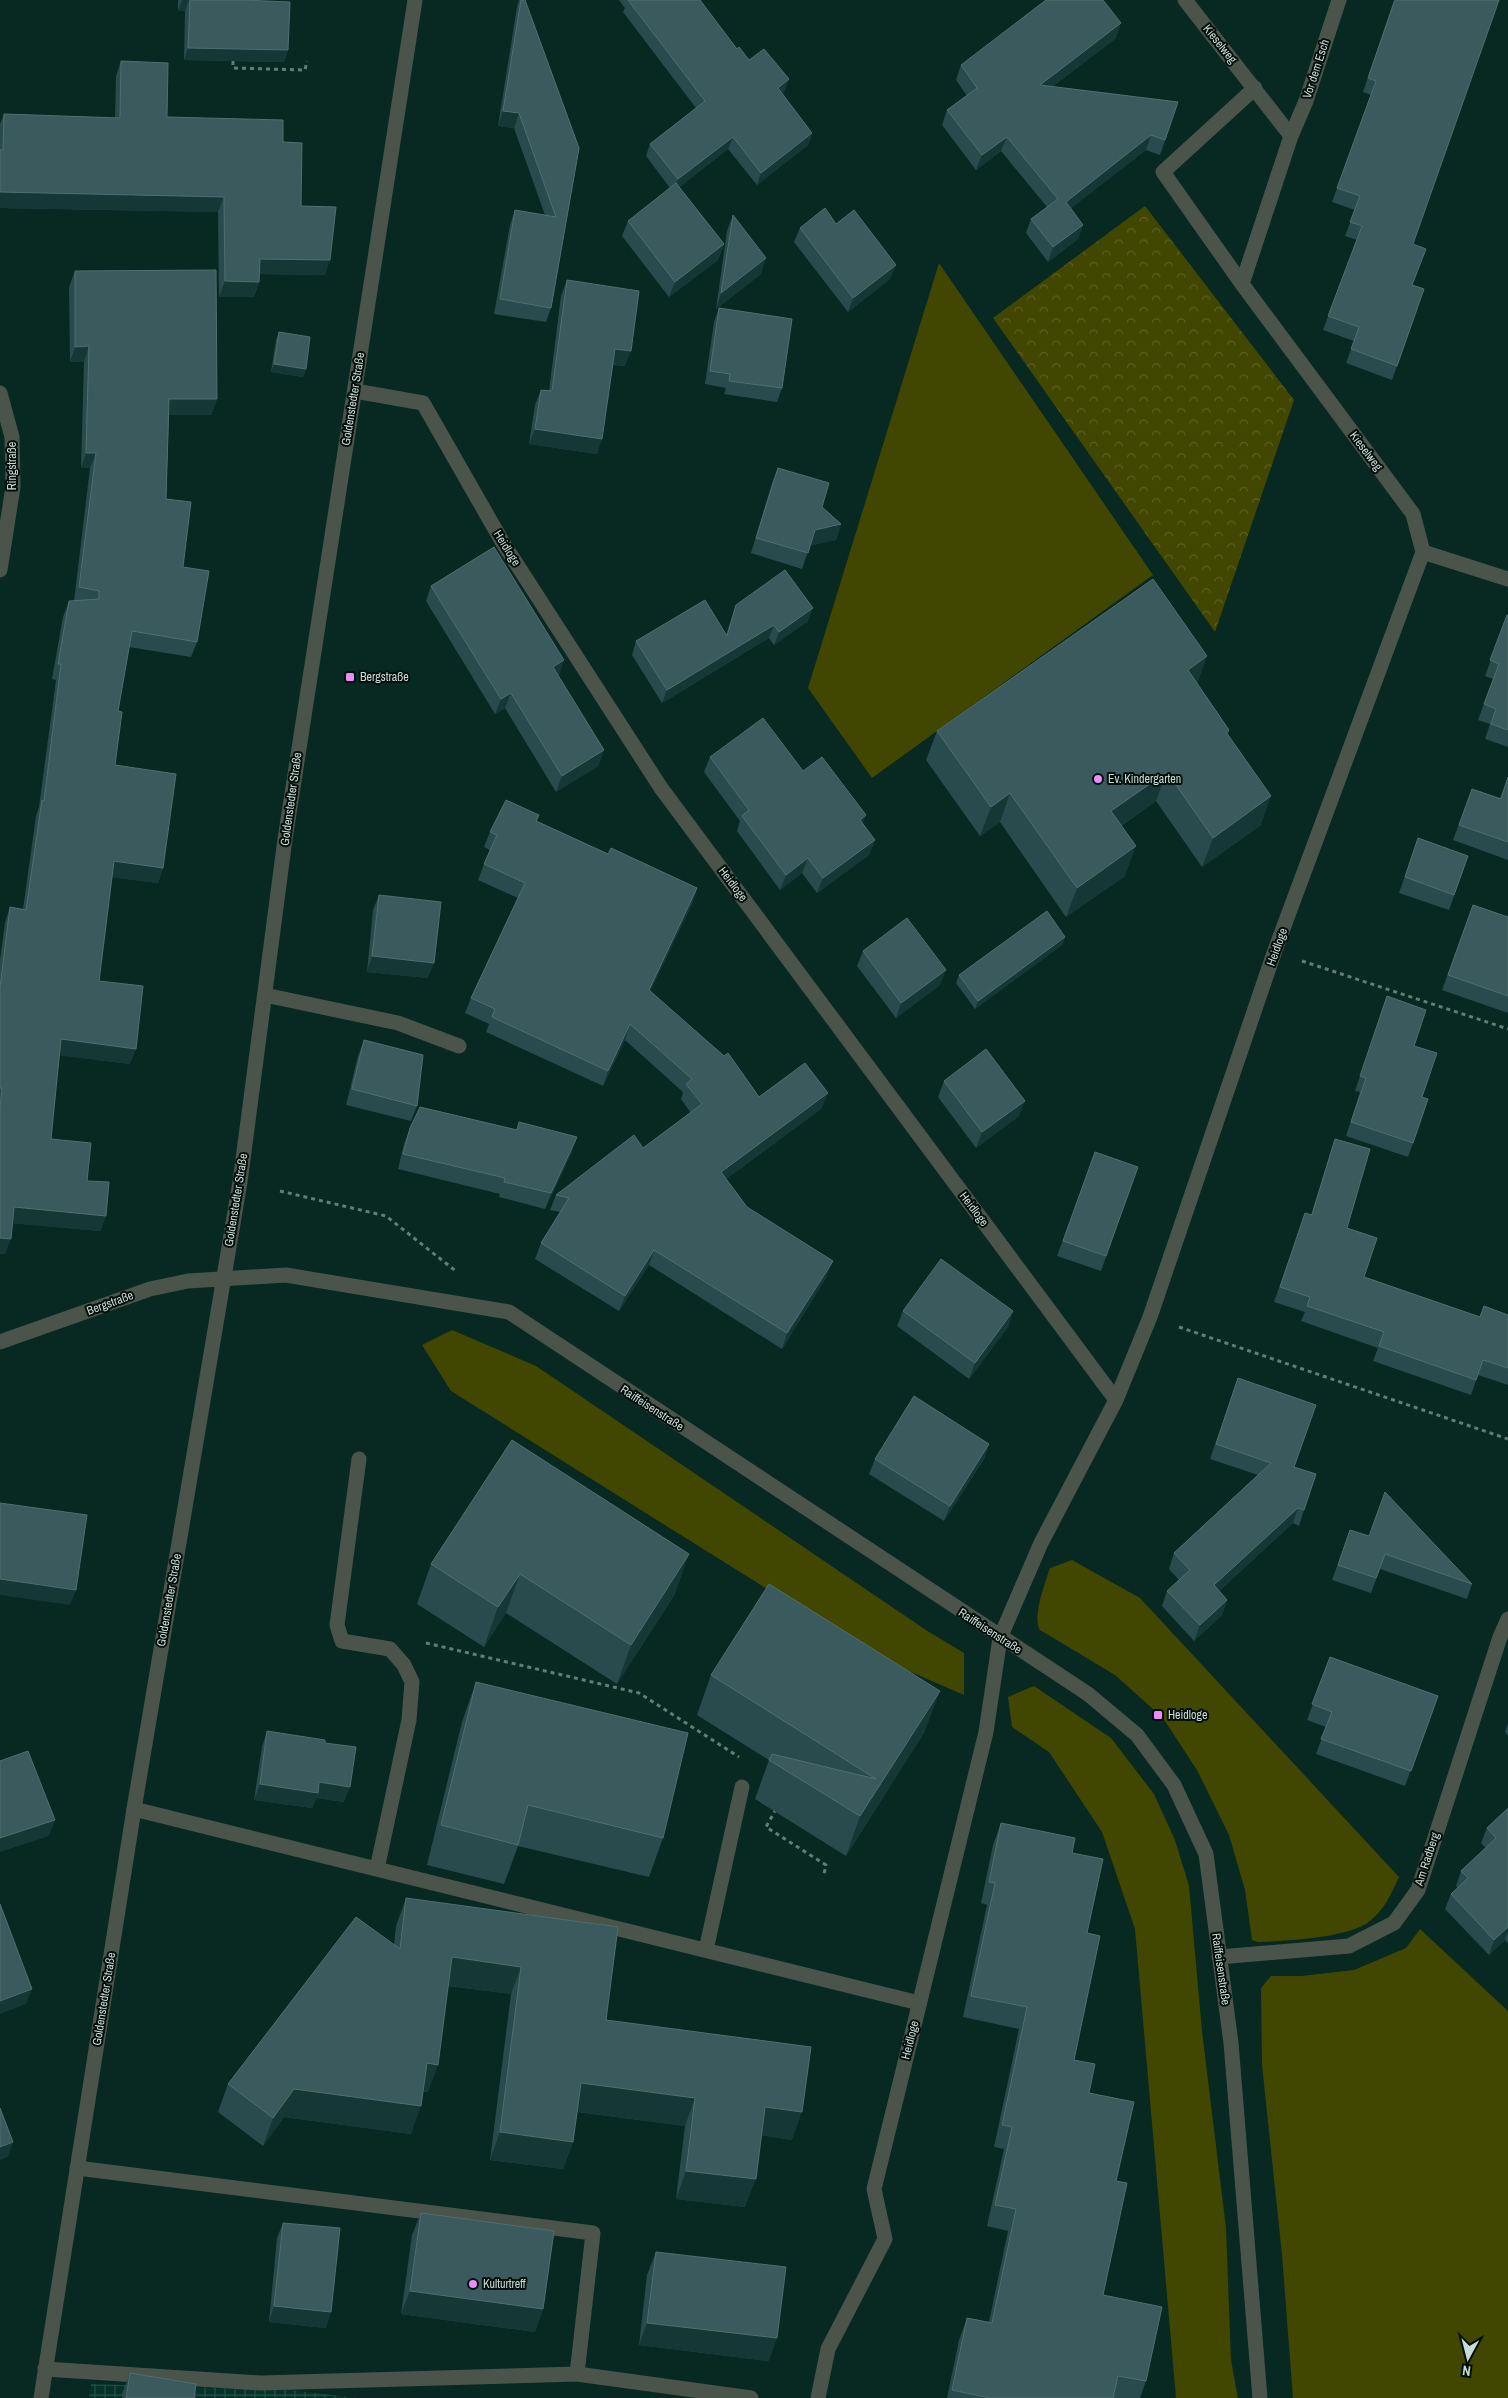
<svg xmlns="http://www.w3.org/2000/svg" width="1508" height="2398" font-family="'Archivo Narrow',sans-serif">
<style>
.industrial{fill:url(#industrial-grid)}
.grass{fill:#414600}
.park{fill:url(#park-crowns)}
.lines{fill:none;stroke-linecap:round;stroke-linejoin:round}
.path{stroke:#637d76;stroke-width:3;stroke-dasharray:4 4;stroke-linecap:butt}
.lane{stroke:#4b544b;stroke-width:15}
.street{stroke:#4b544b;stroke-width:15}
.wall{fill:#294b4e}
.shaded-wall{fill:#153736}
.building{fill:#3a5a5d;stroke:#516e70}
.poi-dot{fill:#ed8cf9;stroke:#030f0b;stroke-width:2}
.labels{text-anchor:middle;dominant-baseline:central;stroke-width:4;stroke-linejoin:round;paint-order:stroke}
.street-label{font-size:12px;fill:#cadbd6;stroke:#030f0b}
.poi-label{font-size:12px;fill:#cadbd6;stroke:#030f0b;text-anchor:start}
</style>
<defs>
<pattern id="industrial-grid" width="8" height="8" patternUnits="userSpaceOnUse" patternTransform="scale(1.25)"><rect width="8" height="8" fill="#053329"/><path d="M0 4h8M4 0v8" fill="none" stroke="#285047"/></pattern>
<pattern id="park-crowns" width="20" height="18" patternUnits="userSpaceOnUse" patternTransform="scale(1.25)"><rect width="20" height="18" fill="#414600"/><path d="M2 6a3 3 0 1 1 6 0M12 15a3 3 0 1 1 6 0" fill="none" stroke="#5b6024"/></pattern>
</defs>
<rect width="100%" height="100%" fill="#082921"/>
<path class="industrial" d="M91,2384l199,6 67,8h-268z"/>
<path class="grass" d="M939,263l214,312 -281,203 -64,-90z
M452,1330l84,36 393,266 35,21v42l-90,-39 -423,-265 -29,-46z
M1072,1560l68,38 259,279c-7,16 -15,33 -29,44 -20,17 -86,20 -112,21l-6,-2 -7,-50 -16,-55 -32,-65 -34,-52 -48,-43 -75,-45c-8,-13 5,-47 10,-62z
M1034,1686l77,52 43,56 21,46 14,46 13,145 24,197 5,132 7,38h-62l-41,-469 -33,-97 -53,-80 -37,-25 -4,-30z
M1420,1929l88,82v387h-215l-11,-143 -20,-190 -1,-77 10,-12h30l53,-6 52,-22z"/>
<path class="park" d="M1145,206l149,194 -79,232 -222,-314z"/>
<g class="lines">
<path class="path" d="M233,61v7l72,2 2,-9
M1302,961l206,68
M280,1191l106,25 71,56
M1179,1327l329,112
M426,1643l213,50 100,64
M776,1809l-10,18 60,38 -2,9"/>
<path class="lane" d="M265,995l133,28 61,23
M359,1459l-22,166 5,16 48,8 14,16 8,17 -3,38 -32,149
M134,1809l785,194
M706,1950l36,-163
M45,2369l216,14 316,-9 16,-141 -516,-65
M577,2374l174,24"/>
<path class="street" d="M1185,0l106,136 -49,148 171,230 10,38
M1291,136l15,-35 33,-101
M1242,284l-79,-112 92,-84
M355,391l68,12 80,140 158,245 455,612
M0,393l12,44 1,50 -13,83
M1423,552l85,27
M0,1342l150,-53 38,-8 98,-6 223,37 579,382 49,41 37,50 32,69 25,189 29,355
M1219,1957l130,-11 45,-23 24,-33 82,-253 8,-18
M41,2398l93,-589 106,-627 45,-343 130,-839
M818,2398l10,-49 57,-110 -11,-50 112,-457 14,-94 41,-95 75,-143 34,-83 124,-364 149,-401"/>
</g>
<path class="wall" d="M178,0h64l46,50 -4,12 -100,-2 1,-49h-7z
M519,0h6l54,148 -28,160 -5,14 -52,-8 16,-89 5,-15 30,5 -31,-87 -16,-2 19,-119z
M619,0h81l37,49 12,11 40,19 -5,13 -2,2 30,39 -4,12 -51,40 -29,-36 -49,38 45,57 -6,16 -49,37 -47,-61 6,-15 42,-33 -24,-32 4,-12 46,-36 -73,-96 2,-4z
M1394,0l19,244 -1,41 12,4 -32,91 -46,-17 8,-22 -31,-11 34,-90 -12,-4 10,-26 -23,-8 39,-107 -8,-3z
M1116,38l-64,49 126,15 -18,53 -14,-5 -75,58 12,17 -5,14 -30,23 -22,-29 5,-14 16,-12 -46,-56 -25,19 -34,-45 5,-15 20,-14 -11,-16 5,-15z
M121,61l46,56 116,25 18,64 24,69 -65,-1 -1,8 -5,15h-35l-1,-85 -218,-4v-84l4,-10 111,4 1,-42z
M733,215l28,59 -45,35 11,-78z
M836,224l54,55 -42,33 -54,-70 6,-14z
M75,271l142,128 -6,16h-42l-3,84 17,68 14,75 -6,15 -62,-10 -11,64 -3,54 48,103 -5,15 -46,-6 -13,104 31,83 -71,-9 -8,84 36,42 19,35 -6,15 -88,-8 -7,31h-5v-294l5,-37 5,-16 13,2 13,-93 3,-9 17,-127 -4,-1 11,-62 6,-16h5l16,-133h-9l3,-106h-14l-1,-75z
M567,280l58,86 -12,-1 -16,89 -68,-10 6,-39 6,-15 8,1 12,-95z
M719,308l63,80 -5,14 -53,-8 2,-6 -21,-4 9,-62z
M279,332l27,37 -3,8 -32,-5 5,-32z
M778,468l63,56 -5,16 -26,5 -8,24 -51,-16 21,-70z
M431,586l127,90 46,74 -6,16 -42,26 -51,-84 -10,6 -69,-113z
M736,605l72,16 -34,24 -5,-7 -107,65 -30,-48 4,-14 90,-6z
M1507,615h1v132l-23,-8 5,-15 -12,-4 15,-41 -8,-3z
M1197,683l32,47 -1,5 33,90 -59,42 -46,-66 -35,25 4,50 -59,41 -66,-95 -20,14 -54,-76 11,-29z
M710,757l93,14 63,44 -4,9 13,16 -6,15 -52,38 -15,-20 -22,17 -43,-59 3,-10 -36,-49z
M1508,777v83l-55,-20 19,-51 28,9z
M539,815l-2,6 71,33 89,34 -5,16 -42,87 109,106 63,11 -96,71 21,28 80,69 -45,73 -133,-84 -30,46 -84,-52 6,-16 19,-31 -10,-2 6,-15 87,-47 48,-35 -10,-14 2,-7 -58,-52 -22,46 -117,-54 3,-8 -24,-11 6,-15 47,-100 -40,-18 6,-16 6,-14 -6,-3 6,-15z
M1418,838l50,18 -19,54 -50,-17z
M379,895l49,83 -61,-6 6,-62z
M1473,905l35,12v96l-66,-23z
M1065,937l-3,8 -87,64 -19,-26 3,-8z
M863,951l77,34 -44,33 -39,-52z
M1387,996l27,50 8,51 -9,46 -5,14 -62,-21 14,-44 -5,-1z
M364,1040l53,66 -6,15 -65,-16 12,-49z
M944,1081l75,35 -43,32 -38,-51z
M519,1122l53,30 -27,57 -46,-12 1,-3 -102,-25 6,-25 6,-16 106,2z
M1335,1139l12,89 17,49 116,40 28,-2v70l-30,-10 -7,20 -98,-34 5,-13 -77,-27 4,-9 -31,-10 26,-74 11,-13 19,-61z
M1095,1152l43,15 -37,104 -44,-15z
M903,1311h110l-5,16 -39,52 -72,-53z
M1238,1378l56,89 10,43 -5,16 -6,-3 -74,68 8,9 -5,15 -28,26 -32,-35 5,-15 12,-11 -10,-11 5,-16 84,-78 -48,-16z
M512,1440l163,154 -58,90 -111,-71 -22,34 -67,-43 14,-40z
M989,1444l-5,15 -40,62 -75,-47 6,-15z
M1350,1530l122,54 -5,15 -87,-30 -9,24 -39,-13z
M1330,1657l108,39 -33,90 -89,-32 10,-27 -19,-7z
M711,1675l214,56 -79,125 -91,-57 14,-39 -72,-45z
M476,1682l187,156 -14,39 -131,-31 -14,38 -77,-19 35,-143z
M1508,1723v13l-3,-4z
M267,1731l58,12 19,59 -28,-4 -4,10 -58,-8 8,-53z
M1508,1808v135l-3,-3 -16,15 -44,-46 6,-15 7,-6 -2,-2 5,-15 25,-23 -5,-5 6,-15z
M1001,1823l71,30 15,80 -13,127 15,33 27,88 -13,114 43,86 -6,17h-193l12,-58 8,-22 22,4 19,-91 -21,-5 17,-77 -10,-2 25,-118 -56,-12 24,-112 -6,-2 12,-58z
M406,1898l200,122 186,120 -31,-5 -16,72 -69,-8 9,-73 -108,-14 -4,30 -10,27 -73,-9 21,-166 -63,-8 -20,106h-5l-12,42 -127,-17 -21,29 -45,-34 10,-28 166,-139 2,-19z
M421,2213l122,96 -8,23 -134,-18 11,-79z
M283,2223l43,105 -57,-6 8,-84z
M656,2252l113,109 -130,-16 8,-70z
M130,2373l64,25h-72v-4z"/>
<path class="shaded-wall" d="M182,0h7l-4,11h-7z
M1121,23l-5,15 -81,62 5,-15z
M188,48l100,2 -4,12 -100,-2z
M789,79l-5,13 -11,9 5,-13z
M503,111l16,2 -5,15 -16,-2z
M812,133l-4,12 -51,40 4,-12z
M1151,135l-5,15 -85,66 5,-14z
M733,137l-5,12 -54,43 4,-13z
M1007,137l-6,14 -25,19 6,-15z
M0,192l224,5 -6,15 -218,-4z
M1083,225l-5,14 -30,23 5,-15z
M724,244l-6,16 -49,37 6,-15z
M766,258l-5,16 -45,35 5,-16z
M260,259l70,1 -5,15 -70,-1z
M896,265l-6,14 -42,33 5,-14z
M225,281l34,1 -5,15h-35z
M89,346l-5,16h-14l5,-15z
M615,349l16,2 -6,15 -15,-2z
M274,364l32,5 -3,8 -32,-5z
M169,399h48l-6,16h-47z
M535,429l67,10 -5,15 -68,-10z
M86,453h10l-6,15h-9z
M841,524l-5,16 -26,6 5,-16z
M813,608l-5,13 -34,24 5,-13z
M774,625l-5,13 -107,65 5,-13z
M1207,656l-10,29 -9,-15z
M564,660l-5,16 -12,7 6,-16z
M511,693l-6,15 -10,6 6,-15z
M604,750l-6,16 -42,26 6,-16z
M1167,772l-11,29 -56,39 11,-29z
M1010,793l-10,29 -20,14 11,-29z
M1271,796l-10,29 -59,42 11,-29z
M866,815l-6,15v-10z
M875,840l-6,15 -52,38 6,-15z
M1136,846l-11,30 -59,41 11,-29z
M808,858l-6,15 -22,17 6,-15z
M114,861l49,7 -5,15 -50,-6z
M697,888l-5,16 -48,101 5,-15z
M1065,937l-3,8 -87,64 3,-8z
M372,956l62,7 -6,15 -61,-6z
M946,970l-6,15 -44,33 5,-15z
M630,1024l-5,16 -22,46 5,-15z
M61,1039l75,10 -6,15 -75,-9z
M828,1093l-6,15 -107,79 6,-15z
M1025,1101l-6,15 -43,32 6,-16z
M577,1137l-5,15 -27,57 6,-16z
M14,1207l92,9 -6,15 -92,-8z
M0,1238l11,1 -6,15h-5z
M654,1250l-5,15 -30,46 6,-15z
M833,1261l-6,15 -45,73 5,-16z
M1013,1311l-5,16 -39,52 6,-16z
M989,1444l-5,15 -40,62 6,-15z
M1298,1508l-5,15 -84,78 5,-16z
M689,1554l-14,40 -58,90 14,-39z
M520,1574l-14,39 -22,34 14,-40z
M0,1579l76,11 -6,15 -70,-10z
M1227,1600l-5,15 -28,26 6,-16z
M940,1691l-15,40 -79,125 14,-40z
M319,1782l31,5 -6,15 -28,-4 -4,10 -58,-8 6,-16z
M55,1820l-6,16 -49,16v-14z
M1508,1927v5l-3,8 -16,15 5,-15z
M452,1957l69,10 -10,27 -69,-9z
M32,1989l-6,15 -26,10v-13z
M427,2063l11,2 -10,27 -11,-1z
M581,2083l114,15 -10,28 -114,-15z
M294,2089l127,17 -10,28 -127,-17 -21,29 10,-28z
M765,2107l37,5 -10,28 -37,-6z
M500,2132l73,10 -10,27 -73,-9z
M13,2142l-5,15 -8,3v-13z
M686,2171l70,8 -11,28 -69,-8z
M410,2291l133,18 -8,23 -134,-18z
M274,2306l57,6 -5,16 -57,-6z
M647,2323l130,15 -8,23 -130,-16z"/>
<path class="building" d="M190,0h52l48,2 -2,48 -100,-2z
M521,0h4l54,148 -28,160 -51,-9 15,-89 41,7 -37,-104 -16,-2z
M628,0h72l37,49 2,-2 10,13 15,-11 25,30 -11,9 34,45 -51,40 -28,-36 -55,42 -28,-35 55,-43z
M1046,0h57l18,23 -81,62 138,17 -13,38 -14,-5 -85,67 17,23 -30,22 -22,-28 27,-20 -51,-62 -25,18 -35,-45 30,-22 -16,-23z
M1395,0h104l-86,244 13,5 -14,36 12,4 -27,77 -46,-17 8,-22 -31,-11 34,-90 -12,-4 10,-26 -23,-8 39,-107 -8,-3z
M121,61l47,2 -1,54 116,3v22l19,1 -1,63 35,1 -6,53 -70,-1 -1,23 -34,-1 -1,-84 -224,-5v-42h3l1,-36 116,4z
M676,183l48,61 -49,38 -47,-61z
M825,208l11,16 18,-14 42,55 -43,33 -53,-70z
M733,215l33,43 -45,35z
M216,270l1,129h-48l-3,100 25,3 -8,65 26,4 -12,71 -65,-11 -14,80 4,1 -7,53 61,9 -13,94 -49,-7 -15,120 44,5 -7,63 -75,-10 -10,100 40,4 -4,38 22,1 -3,34 -92,-9 -3,32 -11,-1v-130l2,-20h-2v-100l10,-81 16,3 16,-110 2,1 17,-137h-3l11,-63 30,-2v-8l-20,-4 17,-134h-10l3,-107 -14,1v-76z
M567,280l72,11 -8,60 -16,-2 -13,90 -67,-10 6,-39 11,1z
M719,308l73,11 -10,69 -53,-7 1,-7 -20,-3z
M279,332l31,5 -4,32 -32,-5z
M778,468l51,15 -7,24 19,17 -26,6 -7,23 -52,-15z
M494,547l70,113 -11,7 51,83 -42,26 -51,-83 -10,6 -70,-113z
M785,570l28,38 -34,24 -5,-7 -107,65 -31,-49 69,-41 22,36 9,-31z
M1153,579l54,77 -19,14 41,60 -3,2 45,64 -58,42 -46,-66 -56,39 25,35 -59,42 -67,-95 -19,14 -54,-76z
M1507,615h1v115l-17,-6 5,-15 -12,-5 15,-40 -9,-4z
M763,718l40,53 19,-14 44,58 -6,5 15,20 -52,38 -15,-20 -22,17 -44,-59 7,-6 -39,-53z
M1508,777v65l-49,-17 13,-36 29,10z
M506,800l33,15 -3,6 72,33 3,-6 86,40 -48,102 75,66 4,-3 31,44 46,-34 23,30 -107,79 26,35 86,54 -46,72 -133,-83 -29,46 -84,-53 28,-45 -13,-3 78,-60 9,13 59,-44 -16,-20 6,-5 -62,-55 -22,47 -116,-54 3,-8 -24,-11 54,-115 -41,-19 13,-29 -7,-3z
M1418,838l50,18 -14,39 -49,-18z
M379,895l62,7 -7,61 -62,-7z
M1473,905l35,12v79l-60,-21z
M1047,911l18,26 -87,64 -19,-26z
M907,918l39,52 -45,33 -38,-52z
M1387,996l39,14 -12,36 23,7 -15,44 6,2 -15,44 -62,-21 15,-44 -6,-2z
M364,1040l59,15 -6,51 -65,-17z
M986,1049l39,52 -43,31 -38,-51z
M420,1107l97,23 2,-8 58,15 -26,56 -47,-11 1,-4 -102,-24 7,-26z
M1335,1139l35,10 -23,79 30,10 -13,39 116,40 4,-11 24,9v53l-25,-8 -7,20 -97,-34 5,-14 -77,-26 3,-9 -30,-10 25,-74 7,2z
M1095,1152l43,15 -32,89 -43,-15z
M941,1259l72,52 -38,52 -72,-52z
M1238,1378l78,27 -22,62 22,7 -12,36 -6,-2 -84,77 13,15 -27,25 -33,-34 23,-21 -16,-17 97,-90 -55,-19z
M914,1396l75,48 -39,62 -75,-47z
M512,1440l177,114 -58,91 -111,-71 -22,33 -67,-43z
M1385,1492l87,92 -87,-30 -9,24 -38,-13 12,-35 19,6z
M0,1503l87,12 -11,75 -76,-11z
M769,1584l171,107 -80,125 -91,-56 3,-6 104,25 -165,-104z
M1330,1657l108,39 -27,75 -90,-32 11,-27 -20,-8z
M476,1682l212,51 -25,105 -135,-33 -10,40 -77,-20z
M267,1731l58,9v3l31,4 -6,40 -31,-5 -1,11 -58,-9z
M28,1751l27,69 -55,18v-77z
M1508,1808v119l-14,13 -43,-46 17,-16 -7,-7 35,-33 -9,-10z
M1001,1823l74,15 -3,15 31,6 -16,74 13,3 -26,124 21,4 -6,29 45,9 -18,79 11,2 -24,112 59,12 -16,74 -28,-5 -5,22h-123l-38,-8 15,-72 25,5 24,-114 -21,-4 17,-78 -10,-2 25,-118 -56,-11 24,-113 -6,-1z
M406,1898l212,29 -12,93 205,27 -9,65 -37,-5 -9,72 -70,-8 9,-73 -114,-15 -8,59 -73,-10 21,-165 -69,-10 -14,108 -11,-2 -6,43 -127,-17 -21,29 -45,-34 128,-167 44,32z
M0,1904l32,85 -32,12z
M0,2108l13,34 -13,5z
M421,2213l133,18 -11,78 -133,-18z
M283,2223l57,5 -9,84 -57,-6z
M656,2252l130,15 -9,71 -130,-15z
M130,2373l66,11 -2,14h-68z"/>
<g class="poi-dot">
<rect x="345" y="672" width="10" height="10" rx="2.5"/>
<circle cx="1098" cy="779" r="5"/>
<rect x="1153" y="1710" width="10" height="10" rx="2.5"/>
<circle cx="473" cy="2284" r="5"/>
</g>
<g class="labels">
<g class="street-label">
<text transform="translate(1220 44) rotate(51)">Kieselweg</text>
<text transform="translate(1316 69) rotate(-72)">Vor dem Esch</text>
<text transform="translate(353 399) rotate(-81)">Goldenstedter Straße</text>
<text transform="translate(1366 451) rotate(53)">Kieselweg</text>
<text transform="translate(12 466) rotate(-90)">Ringstraße</text>
<text transform="translate(507 548) rotate(58)">Heidloge</text>
<text transform="translate(291 799) rotate(-82)">Goldenstedter Straße</text>
<text transform="translate(733 884) rotate(53)">Heidloge</text>
<text transform="translate(1277 947) rotate(-70)">Heidloge</text>
<text transform="translate(236 1200) rotate(-81)">Goldenstedter Straße</text>
<text transform="translate(974 1209) rotate(53)">Heidloge</text>
<text transform="translate(110 1303) rotate(-20)">Bergstraße</text>
<text transform="translate(652 1408) rotate(33)">Raiffeisenstraße</text>
<text transform="translate(169 1600) rotate(-80)">Goldenstedter Straße</text>
<text transform="translate(990 1631) rotate(33)">Raiffeisenstraße</text>
<text transform="translate(1427 1859) rotate(-72)">Am Radberg</text>
<text transform="translate(1221 1969) rotate(82)">Raiffeisenstraße</text>
<text transform="translate(104 1999) rotate(-81)">Goldenstedter Straße</text>
<text transform="translate(910 2040) rotate(-76)">Heidloge</text>
</g>
<g class="poi-label">
<text x="360" y="677">Bergstraße</text>
<text x="1108" y="779">Ev. Kindergarten</text>
<text x="1168" y="1715">Heidloge</text>
<text x="483" y="2284">Kulturtreff</text>
</g>
</g>
<g transform="translate(1468 2358) rotate(187)" stroke="#030f0b" stroke-width="4" paint-order="stroke">
<path d="M0-4L9 19L0 12L-9 19Z" fill="#cadbd6"/>
<text y="-8" font-size="14" font-weight="bold" text-anchor="middle" fill="#cadbd6">N</text>
</g>
</svg>
